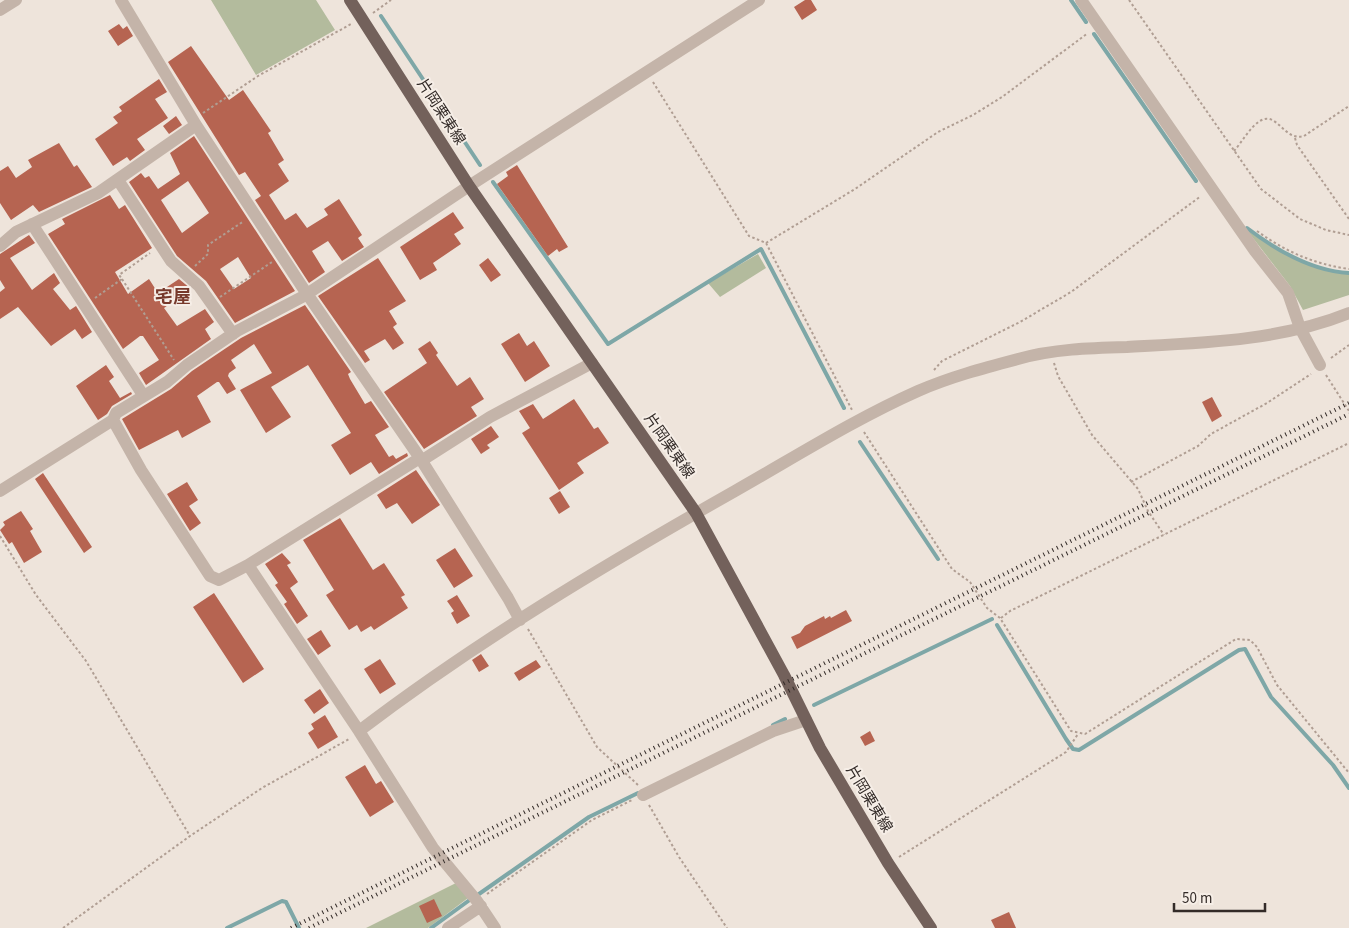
<svg xmlns="http://www.w3.org/2000/svg" width="1349" height="928" font-family="'Source Sans 3','Noto Sans JP',sans-serif">
<style>
.green{fill:#b3bb9d}
.lines{fill:none;stroke-linecap:round;stroke-linejoin:round}
.stream{stroke:#7ea7a7;stroke-width:4}
.building{fill:#b66451;fill-rule:evenodd}
.path{stroke:#b09e93;stroke-width:2;stroke-dasharray:2.5 2.5;stroke-linecap:butt}
.minor{stroke:#c4b4a9;stroke-width:12}
.major{stroke:#73615b;stroke-width:12}
.rail{stroke:#332b28;stroke-width:4;stroke-dasharray:1 4;stroke-linecap:butt}
.labels{text-anchor:middle;dominant-baseline:central;stroke-width:4;stroke-linejoin:round;paint-order:stroke}
.street-label{font-size:15px;fill:#332b28;stroke:#f6eee7}
.quarter-label{font-size:18px;font-weight:bold;fill:#77392b;stroke:#f6eee7}
</style>
<rect width="100%" height="100%" fill="#eee4db"/>
<path class="green" d="M211,0h105l19,30 -79,45z
M1246,229c31,23 63,41 103,45v21l-46,15 -13,-24z
M758,254l8,14 -46,29 -12,-14z
M456,883l12,15 -40,30h-62z"/>
<g class="lines">
<path class="stream" d="M1071,0l15,22
M381,16l99,149
M1094,34l102,147
M493,182l115,162 153,-95 83,159
M1247,228c29,22 64,43 102,45
M860,442l78,117
M997,625l69,114 7,10 6,1 160,-100 6,-1 26,48 62,68 16,23
M814,705l178,-86
M773,725l12,-6
M479,894l110,-77 49,-24
M227,928l55,-27 4,1 13,26
M431,928l40,-29"/>
</g>
<path class="building" d="M805,0h6l6,10 -15,10 -8,-13z
M119,24l4,5 4,-3 6,10 -15,10 -10,-15z
M191,46l38,54 14,-10 28,41 -3,2 16,27 -6,4 11,17 -20,14 16,25 11,-7 11,15 21,-13 -4,-6 15,-10 23,36 -4,3 6,9 -22,14 -14,-20 -16,10 13,21 -16,11 -54,-83 6,-4 -16,-24 -6,3 -71,-113z
M159,79l8,13 -12,7 13,19 -31,21 8,11 -15,11 -3,-4 -14,9 -18,-27 23,-16 -5,-6 9,-6 -3,-4z
M176,116l6,9 -13,9 -6,-8z
M194,136l101,155 -60,32 -29,-42 -29,-25 -48,-74 12,-9 4,5 4,-2 9,13 22,-15 -10,-21zM188,181l21,32 -27,20 -21,-33zM238,257l13,21 -17,11 -14,-20z
M59,143l15,24 3,-2 15,22 -53,25 -6,-7 -22,15 -11,-17v-32l8,-5 8,12 16,-11 -4,-7z
M517,165l51,82 -9,5 -2,-3 -9,7 -51,-72 11,-8 -2,-4z
M110,195l9,14 6,-4 27,43 -37,24 13,22 21,-15 9,14 21,-14 12,10 -27,19 13,18 28,-17 9,13 -9,7 6,10 -65,46 -7,-12 20,-13 -16,-24h-3l-17,13 -75,-115 17,-10 -3,-5z
M453,212l11,16 -10,6 7,10 -28,19 4,7 -17,10 -20,-33z
M29,235l6,8 -25,15 22,32 22,-17 6,10 -7,6 17,21 6,-4 16,26 -10,7 -7,-10 -24,17 -33,-39 -18,12v-27l5,-4 -5,-8v-26z
M378,258l28,43 -17,10 8,13 -4,3 11,16 -11,7 -8,-11 -21,12 6,9 -5,3 -47,-67z
M488,258l13,17 -10,7 -12,-17z
M305,305l46,67 -3,2 2,5 15,25 6,-3 18,26 -14,8 14,22 4,-2 3,4 11,-6 1,3 -29,18 -8,-12 -21,13 -19,-30 20,-12 -43,-68 -37,22 20,30 -25,16 -26,-43 32,-17 -18,-29 -23,16 5,8 -7,5 -1,3 8,13 -9,5 -8,-12h-2l-20,14 14,26 -29,16 -4,-8 -39,20 -17,-31 49,-30 21,-18 49,-33z
M519,333l8,13 7,-5 16,25 -25,16 -24,-38z
M430,341l8,12 -2,2 21,31 13,-9 14,22 -13,8 6,9 -53,33 -40,-57 43,-29 -9,-14z
M106,365l8,12 -5,4 11,17 11,-6 1,2 -20,12 -5,8 -9,6 -22,-34z
M1212,397l10,19 -10,6 -10,-20z
M574,399l20,30 4,-2 11,16 -32,20 7,10 -25,17 -37,-57 8,-5 -11,-17 14,-7 10,15z
M491,426l8,11 -12,8 3,3 -9,6 -10,-15z
M416,470l24,35 -28,19 -15,-21 -11,6 -9,-14z
M43,473l49,74 -8,6 -49,-74z
M187,482l11,18 -9,6 12,17 -11,8 -23,-37z
M560,491l10,16 -11,7 -10,-16z
M21,511l12,18 -3,2 12,21 -18,11 -12,-21 -3,2 -9,-14 5,-5 -2,-3z
M340,518l33,52 11,-7 21,32 -4,2 7,11 -34,22 -3,-4 -10,6 -4,-7 -8,5 -23,-35 8,-5 -31,-50z
M455,548l18,28 -19,12 -18,-28z
M282,553l9,10 -4,2 11,17 -8,6 18,28 -11,8 -13,-20 3,-2 -12,-17 3,-2 -13,-19z
M214,593l50,76 -21,14 -50,-76z
M457,595l13,21 -13,8 -6,-11 3,-2 -7,-10z
M846,610l6,11 -55,28 -6,-12 9,-4 5,-7 19,-10 1,3 5,-3 1,2z
M321,630l10,16 -13,9 -11,-16z
M481,654l8,12 -10,6 -7,-12z
M380,659l16,25 -16,10 -16,-25z
M536,660l5,7 -22,14 -5,-8z
M320,689l9,14 -15,11 -10,-14z
M325,715l13,22 -20,12 -10,-16 6,-4 -3,-5z
M870,731l5,10 -10,5 -5,-9z
M365,765l11,19 5,-3 13,21 -24,15 -25,-40z
M434,899l8,17 -15,7 -8,-17z
M1009,912l7,16h-21l-4,-8z"/>
<g class="lines">
<path class="path" d="M1129,0l132,189 39,30 26,11 23,5
M373,13l18,-13
M653,82l96,154 17,7 86,167
M203,113l55,-37 93,-52
M1295,138l2,7 52,74
M1234,151c8,-9 16,-24 26,-30 17,-11 24,21 44,15l45,-30
M1257,231c29,21 57,33 92,38
M766,243l89,-54 83,-57 35,-17 29,-18 86,-64
M195,266l13,-12v-9l36,-24
M122,279l52,81
M220,297l52,-35
M95,298l27,-19 -3,-4 31,-22
M1331,358l18,-13
M1054,363l4,13 34,59 46,54 10,22 16,24
M934,370l8,-9 78,-39 51,-30 130,-96
M1326,375l23,36
M864,432l88,137 18,13 17,26 13,10 71,113 14,3 151,-95 14,1 7,7 20,38 72,88
M1131,482l67,-36 13,-12 56,-31 44,-29
M0,536l36,59 50,66 104,175
M1001,618l9,-7 339,-168
M528,629l69,118 41,38
M649,805l30,52 48,71
M899,857l167,-105 12,-18
M487,894l105,-74 40,-20
M63,928l127,-92 72,-48 87,-49"/>
<path class="minor" d="M121,0l75,125 107,163 117,170 88,140 12,22
M1081,0l174,251 33,42 12,35 20,37
M0,10l16,-10
M118,180l53,81 28,25 34,48
M32,224l111,171
M0,246l16,-14 82,-39 98,-68
M113,420l28,50 69,106 9,4 29,-15 111,166 74,117 44,53 18,27
M421,461l69,-44 102,-54
M0,491l113,-71 3,-7 51,-31 20,-17 50,-34 67,-35 165,-110 290,-186
M248,565l172,-107
M359,731c118,-90 247,-167 376,-240 60,-34 120,-72 183,-100 32,-14 66,-23 100,-32 35,-10 72,-11 109,-12 74,-4 153,-6 222,-34
M643,795l130,-64 33,-11
M448,928l33,-22"/>
<path class="major" d="M350,0l119,186 227,327 88,162 36,73 68,115 43,65"/>
<path class="rail" d="M291,928l1058,-525
M309,928l1040,-514"/>
</g>
<g class="labels">
<g class="street-label">
<text transform="translate(441 112) rotate(57)">片岡栗東線</text>
<text transform="translate(669 446) rotate(55)">片岡栗東線</text>
<text transform="translate(869 799) rotate(59)">片岡栗東線</text>
</g>
<g class="quarter-label">
<text x="173" y="297">宅屋</text>
</g>
</g>
<path d="M1174 903v8h91v-8" fill="none" stroke="#332b28" stroke-width="2.5"/>
<text x="1182" y="903" font-size="15" fill="#332b28" stroke="#f6eee7" stroke-width="4" paint-order="stroke">50 m</text>
</svg>
